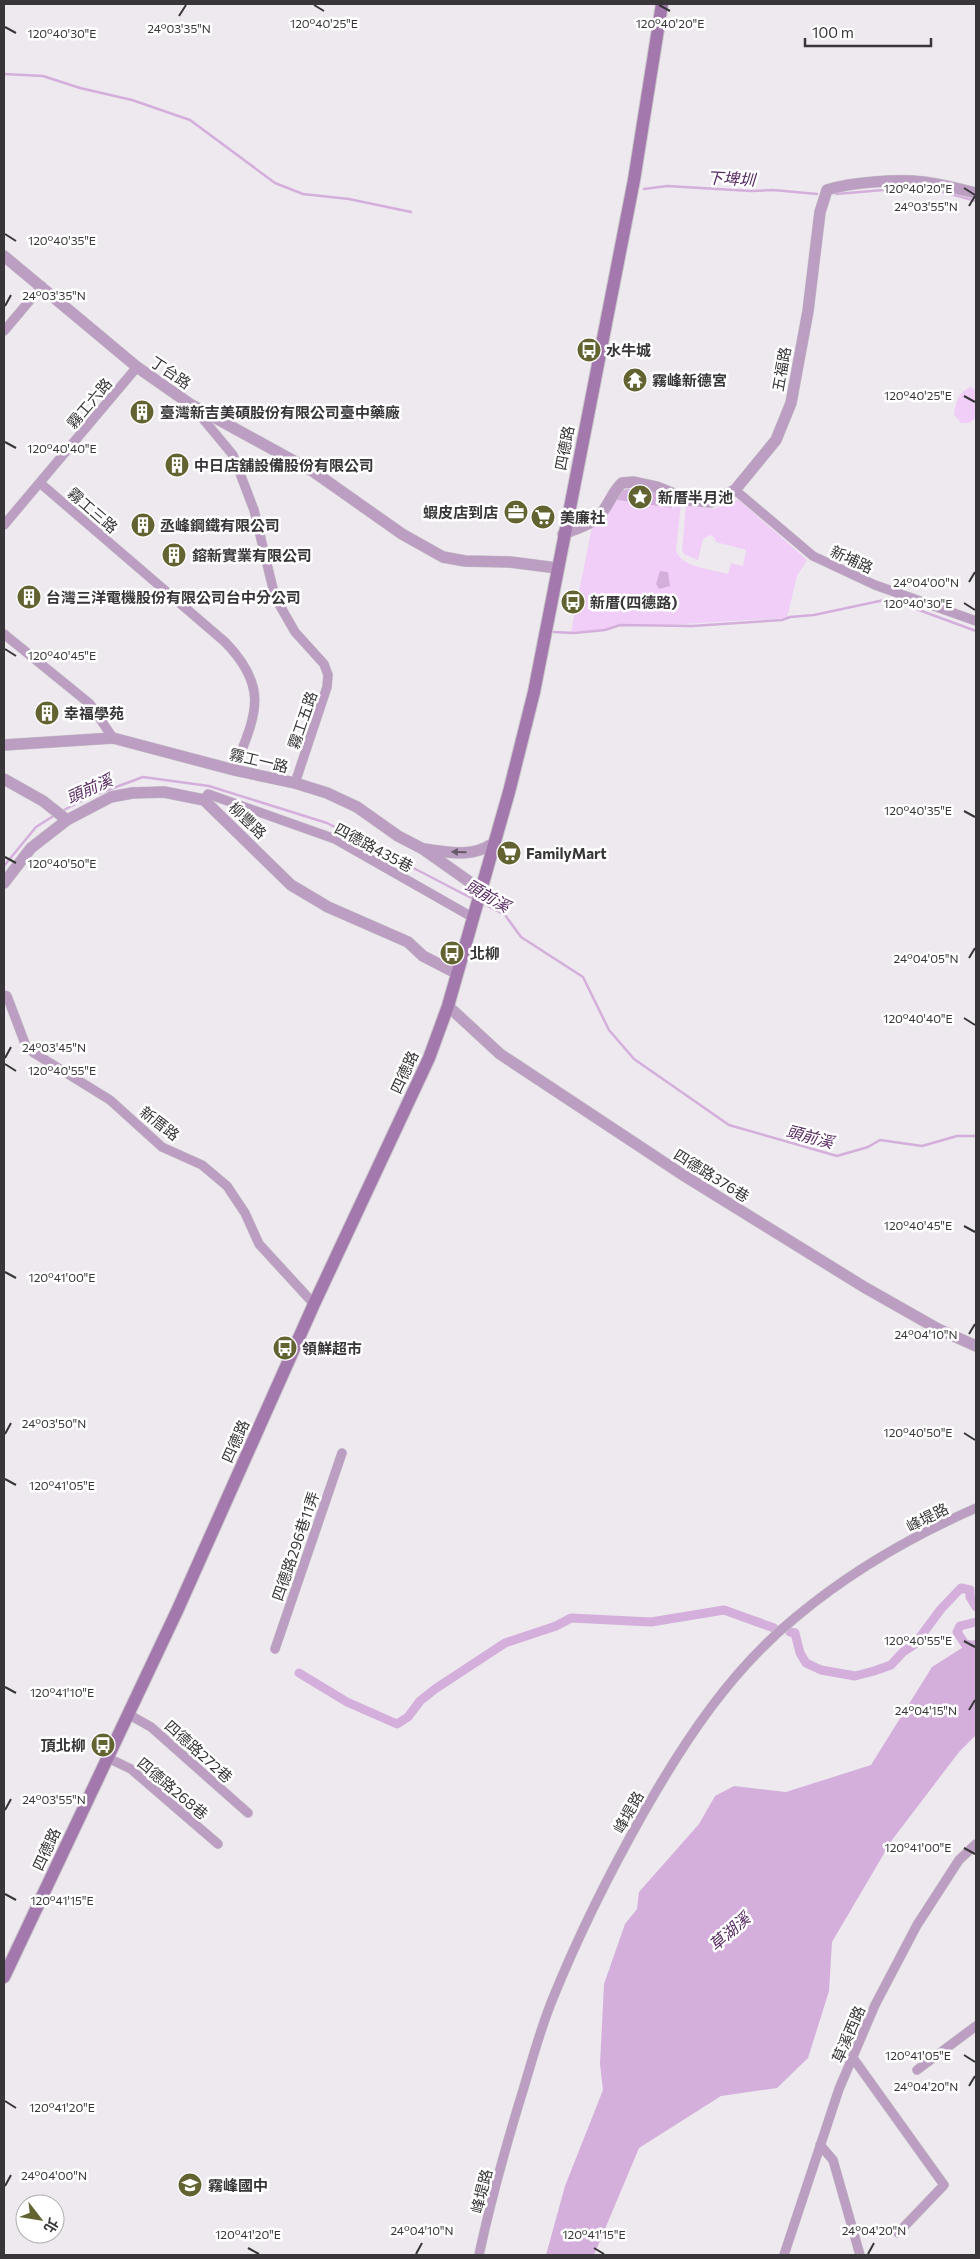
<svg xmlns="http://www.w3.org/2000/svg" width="980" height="2259" font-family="Commissioner,'Noto Sans TC',sans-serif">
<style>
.green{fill:#f1cef8}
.water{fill:#d4afdc}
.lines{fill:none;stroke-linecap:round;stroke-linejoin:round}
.stream{stroke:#d4afdc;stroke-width:2.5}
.canal{stroke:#d4afdc;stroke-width:9}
.minor-casing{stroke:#c9c5ca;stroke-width:10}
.tertiary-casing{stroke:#c9c5ca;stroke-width:12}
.secondary-casing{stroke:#c9c5ca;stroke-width:14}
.minor{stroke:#bb9ec2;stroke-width:9}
.tertiary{stroke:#bb9ec2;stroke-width:11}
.secondary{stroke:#a378ad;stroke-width:12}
.oneway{fill:#665a68}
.ticks{fill:none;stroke:#383638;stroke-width:2}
.labels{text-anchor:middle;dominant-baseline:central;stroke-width:5;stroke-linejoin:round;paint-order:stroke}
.poi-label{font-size:15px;font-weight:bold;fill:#383638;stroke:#fff;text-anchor:start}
.street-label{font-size:15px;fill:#383638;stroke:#fff}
.water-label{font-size:16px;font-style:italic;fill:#562960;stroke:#fff}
.ticks-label{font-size:12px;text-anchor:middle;fill:#383638;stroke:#fff;stroke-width:5;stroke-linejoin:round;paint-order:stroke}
</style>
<rect width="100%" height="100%" fill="#ede9ee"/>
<path class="green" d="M971,387l5,3v28l-7,5h-8l-7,-8c2,-13 4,-23 17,-28z
M611,499l63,9 1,-5 6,1 -5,47c7,17 35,18 52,23l3,-11 12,3 3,-16 -30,-8 -2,-5 -4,-2 -7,4 -5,21 -14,-6 -2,-4 4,-45 29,4 16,-10 8,1 68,60 -10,16 -10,42 -137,8 -31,-2 -17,6 -31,2 21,-105z"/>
<path class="water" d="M642,488c13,4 29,4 30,20l-61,-9c7,-11 20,-10 31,-11z
M660,571l8,1 2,14 -11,3 -3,-5z
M976,1639v96l-17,17 -67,88 -60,102 -3,49 -21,67 -31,30 -56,8 -82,52 -45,107h-48l19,-69 38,-96 -3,-26 4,-80 21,-60 12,-15 2,-17 60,-68 16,-28 19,-10 52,6 85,-27 61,-98z"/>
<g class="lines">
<path class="stream" d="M4,74l39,2 37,12 52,12 58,20 85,63 28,11 46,5 62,13
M644,189l23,-3 84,5 22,-1 44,4
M932,189l44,12
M836,194l83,-7
M554,632l20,1 31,-3 15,-5 72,1 90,-6 8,-3 24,-2 75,-16 87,32
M62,811l27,-14 54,-20 66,9 118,37 148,77
M4,866l32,-39 19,-12
M482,903l23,12 16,22 62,40 26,53 25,29 95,66 108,31 31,-9 12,-7 42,6 35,-10h19"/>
<path class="canal" d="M976,1622l-16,4 -3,6 8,12 11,2
M790,1632l5,1 5,20 6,10 15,7 34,6 19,-5 17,-6 12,-13 12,-8 26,-35 20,-21 9,2v7l6,10
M299,1673l48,29 50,22 11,-7 12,-16 15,-12 70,-46 51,-17 15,-8 80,4 73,-12 50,18"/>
<defs>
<path id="minor" d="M4,331l38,-45
M194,408l39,47 21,55 21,87 20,35 29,32 4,11 -1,12 -32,96
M40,483l185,159c46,47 30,74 9,128
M735,490l78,66 62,29 101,36
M4,525l133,-158
M4,634l86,70 23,34
M204,800l4,-6 127,45 137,78
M4,995l3,1 19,50 8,7 76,47 52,47 40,18 25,21 18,27 14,31 55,60
M275,1649l67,-196
M128,1714l23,13 97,86
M108,1758l23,11 87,75
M853,2058l91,127 -46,48
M917,2070l59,-44
M820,2145l13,15 27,95
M479,2255c12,-56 28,-113 45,-168 9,-30 17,-60 29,-89 26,-64 57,-126 91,-186 41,-72 87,-142 152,-195 54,-45 116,-81 180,-109
M784,2255l55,-166 36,-84 42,-80 42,-65 17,-16"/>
<path id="tertiary" d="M4,256l133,111 53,37 124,68 88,62 41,23 22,4 45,1 47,6
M563,534c12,-5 27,-9 36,-18 10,-10 13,-24 23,-33l12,-1 23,5 32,13 22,2 24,-12 41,-50 15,-37 17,-92 12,-99 7,-22c24,-8 71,-11 96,-8 18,2 36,7 53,11
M4,745l109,-7 121,32 61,13 32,10 30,14 41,29 25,13 58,41
M4,779l39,22 24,19
M424,849c24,3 47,9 68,-5
M4,883l27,-35 36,-28 44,-23 21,-4 32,-1 40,8 87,85 37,22 80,35 15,14 33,17
M448,1006l52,48 183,121 181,112 74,42 38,17"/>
<path id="secondary" d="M4,1977l173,-366 137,-307 115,-246 19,-52 61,-214 25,-100 100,-512 28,-176"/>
</defs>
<use href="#minor" class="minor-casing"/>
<use href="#tertiary" class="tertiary-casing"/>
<use href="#secondary" class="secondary-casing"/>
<use href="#minor" class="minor"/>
<use href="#tertiary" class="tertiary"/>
<use href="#secondary" class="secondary"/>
</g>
<defs><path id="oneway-solid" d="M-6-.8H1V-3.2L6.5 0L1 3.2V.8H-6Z" transform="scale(1.25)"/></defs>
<use class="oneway" href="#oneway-solid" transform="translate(459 852) rotate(-179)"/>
<path class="ticks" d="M314,5l10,6M659,5l11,6M179,16l7,-11M5,27l11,6M964,188l11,7M969,206l6,-10M5,234l11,7M5,306l6,-11M964,396l11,6M5,442l11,6M969,582l6,-10M964,603l11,7M5,649l11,7M964,811l11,6M5,857l11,6M969,958l6,-10M964,1018l11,7M5,1058l6,-11M5,1064l11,7M964,1226l11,6M5,1272l11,6M969,1334l6,-10M964,1433l11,7M5,1434l6,-11M5,1479l11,6M964,1641l11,6M5,1687l11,6M969,1710l6,-10M5,1810l6,-11M964,1848l11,6M5,1894l11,6M964,2055l11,7M969,2086l6,-10M5,2101l11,7M5,2186l6,-11M248,2248l11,6M594,2248l10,6M416,2254l6,-11M868,2254l6,-11"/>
<defs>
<symbol id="bus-disc" viewBox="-11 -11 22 22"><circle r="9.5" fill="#626331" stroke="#fff"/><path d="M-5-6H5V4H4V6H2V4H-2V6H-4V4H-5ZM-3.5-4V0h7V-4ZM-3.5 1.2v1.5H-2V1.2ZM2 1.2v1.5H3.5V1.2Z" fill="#fff"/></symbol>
<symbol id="temple-disc" viewBox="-11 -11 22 22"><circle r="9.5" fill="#626331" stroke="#fff"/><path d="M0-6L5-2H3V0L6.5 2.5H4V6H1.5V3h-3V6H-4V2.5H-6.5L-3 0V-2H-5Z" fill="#fff"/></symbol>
<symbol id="building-disc" viewBox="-11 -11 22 22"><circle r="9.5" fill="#626331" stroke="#fff"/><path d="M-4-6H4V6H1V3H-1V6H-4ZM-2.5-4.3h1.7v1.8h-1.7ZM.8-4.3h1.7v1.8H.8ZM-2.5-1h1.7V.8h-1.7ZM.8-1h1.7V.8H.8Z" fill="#fff"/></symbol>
<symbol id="sight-disc" viewBox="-11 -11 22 22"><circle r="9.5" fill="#626331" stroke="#fff"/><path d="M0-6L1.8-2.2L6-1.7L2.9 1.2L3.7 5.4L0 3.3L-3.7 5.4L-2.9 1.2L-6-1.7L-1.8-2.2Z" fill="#fff"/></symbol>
<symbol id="office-disc" viewBox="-11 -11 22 22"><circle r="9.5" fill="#626331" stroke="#fff"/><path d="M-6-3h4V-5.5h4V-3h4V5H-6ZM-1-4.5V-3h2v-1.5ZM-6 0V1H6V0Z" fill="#fff"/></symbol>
<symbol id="supermarket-disc" viewBox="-11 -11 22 22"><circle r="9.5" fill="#626331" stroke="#fff"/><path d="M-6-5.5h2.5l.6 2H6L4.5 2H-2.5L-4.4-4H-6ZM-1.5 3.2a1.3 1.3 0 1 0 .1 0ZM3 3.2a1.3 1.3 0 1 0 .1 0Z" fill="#fff"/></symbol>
<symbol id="school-disc" viewBox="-11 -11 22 22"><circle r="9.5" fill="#626331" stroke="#fff"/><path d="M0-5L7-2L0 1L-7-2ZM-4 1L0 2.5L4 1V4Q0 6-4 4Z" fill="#fff"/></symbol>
</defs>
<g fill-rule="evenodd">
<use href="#bus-disc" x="575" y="336" width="28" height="28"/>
<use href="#temple-disc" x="621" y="366" width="28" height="28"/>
<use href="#building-disc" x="128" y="398" width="28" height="28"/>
<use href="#building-disc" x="163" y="451" width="28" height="28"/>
<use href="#sight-disc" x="626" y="483" width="28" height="28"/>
<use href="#office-disc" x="502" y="498" width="28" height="28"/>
<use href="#supermarket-disc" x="529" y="503" width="28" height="28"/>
<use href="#building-disc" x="129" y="511" width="28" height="28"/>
<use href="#building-disc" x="160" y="541" width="28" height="28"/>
<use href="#building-disc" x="15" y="583" width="28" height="28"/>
<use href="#bus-disc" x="559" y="588" width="28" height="28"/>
<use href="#building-disc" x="33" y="699" width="28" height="28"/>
<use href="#supermarket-disc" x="495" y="839" width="28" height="28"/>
<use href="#bus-disc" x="438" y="939" width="28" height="28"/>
<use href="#bus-disc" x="271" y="1334" width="28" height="28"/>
<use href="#bus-disc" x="89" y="1731" width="28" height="28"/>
<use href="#school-disc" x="176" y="2171" width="28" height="28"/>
</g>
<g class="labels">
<g class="poi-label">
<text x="606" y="350">水牛城</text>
<text x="652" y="380">霧峰新德宮</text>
<text x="160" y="412">臺灣新吉美碩股份有限公司臺中藥廠</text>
<text x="194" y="465">中日店舖設備股份有限公司</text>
<text x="658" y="497">新厝半月池</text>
<text x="498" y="512" text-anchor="end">蝦皮店到店</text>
<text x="560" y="517">美廉社</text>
<text x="160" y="525">丞峰鋼鐵有限公司</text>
<text x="192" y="555">鎔新實業有限公司</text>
<text x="46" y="597">台灣三洋電機股份有限公司台中分公司</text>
<text x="590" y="602">新厝(四德路)</text>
<text x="64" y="713">幸福學苑</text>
<text x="526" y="853">FamilyMart</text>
<text x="470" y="953">北柳</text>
<text x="302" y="1348">領鮮超市</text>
<text x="86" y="1745" text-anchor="end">頂北柳</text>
<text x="208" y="2185">霧峰國中</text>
</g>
<g class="street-label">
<text transform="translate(781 369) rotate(-80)">五福路</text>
<text transform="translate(171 372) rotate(34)">丁台路</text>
<text transform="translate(89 403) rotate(-50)">霧工六路</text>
<text transform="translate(564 448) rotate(-79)">四德路</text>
<text transform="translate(93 510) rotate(41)">霧工三路</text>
<text transform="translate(852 559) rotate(25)">新埔路</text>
<text transform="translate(302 720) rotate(-71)">霧工五路</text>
<text transform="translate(259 760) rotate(13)">霧工一路</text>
<text transform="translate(248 820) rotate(44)">柳豐路</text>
<text transform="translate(374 847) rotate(28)">四德路435巷</text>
<text transform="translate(404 1072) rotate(-65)">四德路</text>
<text transform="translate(160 1123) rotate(38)">新厝路</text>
<text transform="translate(712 1175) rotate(32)">四德路376巷</text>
<text transform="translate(235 1441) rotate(-66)">四德路</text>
<text transform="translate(927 1517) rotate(-27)">峰堤路</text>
<text transform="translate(295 1546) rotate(-71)">四德路296巷11弄</text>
<text transform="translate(199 1751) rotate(42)">四德路272巷</text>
<text transform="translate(173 1788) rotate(40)">四德路268巷</text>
<text transform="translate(628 1812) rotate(-61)">峰堤路</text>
<text transform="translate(46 1849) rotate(-65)">四德路</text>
<text transform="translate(848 2034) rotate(-67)">草溪西路</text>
<text transform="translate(481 2191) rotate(-76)">峰堤路</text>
</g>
<g class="water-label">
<text transform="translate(731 178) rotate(3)">下埤圳</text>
<text transform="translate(89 788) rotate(-24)">頭前溪</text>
<text transform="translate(488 895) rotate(30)">頭前溪</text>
<text transform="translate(810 1136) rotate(15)">頭前溪</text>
<text transform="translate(729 1931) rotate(-41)">草湖溪</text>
</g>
</g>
<g class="ticks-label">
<text x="324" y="28">120°40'25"E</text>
<text x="670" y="28">120°40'20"E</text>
<text x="179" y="33">24°03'35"N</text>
<text x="62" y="38">120°40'30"E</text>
<text x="918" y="193">120°40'20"E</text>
<text x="926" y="211">24°03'55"N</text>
<text x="62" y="245">120°40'35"E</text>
<text x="54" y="300">24°03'35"N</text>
<text x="918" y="400">120°40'25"E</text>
<text x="62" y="453">120°40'40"E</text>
<text x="926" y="587">24°04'00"N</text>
<text x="918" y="608">120°40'30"E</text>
<text x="62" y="660">120°40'45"E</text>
<text x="918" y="815">120°40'35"E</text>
<text x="62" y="868">120°40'50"E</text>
<text x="926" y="963">24°04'05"N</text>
<text x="918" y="1023">120°40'40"E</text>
<text x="54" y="1052">24°03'45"N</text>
<text x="62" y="1075">120°40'55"E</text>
<text x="918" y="1230">120°40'45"E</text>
<text x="62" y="1282">120°41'00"E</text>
<text x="926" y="1339">24°04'10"N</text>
<text x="54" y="1428">24°03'50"N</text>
<text x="918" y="1437">120°40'50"E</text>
<text x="62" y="1490">120°41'05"E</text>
<text x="918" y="1645">120°40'55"E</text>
<text x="62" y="1697">120°41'10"E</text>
<text x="926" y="1715">24°04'15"N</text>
<text x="54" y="1804">24°03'55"N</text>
<text x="918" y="1852">120°41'00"E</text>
<text x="62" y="1905">120°41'15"E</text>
<text x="918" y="2060">120°41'05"E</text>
<text x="926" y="2091">24°04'20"N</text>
<text x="62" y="2112">120°41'20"E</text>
<text x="54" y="2180">24°04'00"N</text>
<text x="422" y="2235">24°04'10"N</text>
<text x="874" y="2235">24°04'20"N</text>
<text x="248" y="2239">120°41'20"E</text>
<text x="594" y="2239">120°41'15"E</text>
</g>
<rect width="980" height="2259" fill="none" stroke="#383638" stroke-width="10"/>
<g transform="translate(40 2219) rotate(121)"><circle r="24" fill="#ffffff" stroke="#afafaf"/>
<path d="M0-4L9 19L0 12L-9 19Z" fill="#626331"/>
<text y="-8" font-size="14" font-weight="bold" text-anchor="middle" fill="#383638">北</text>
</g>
<path d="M805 38v8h126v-8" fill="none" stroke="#383638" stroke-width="2.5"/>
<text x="812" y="38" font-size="15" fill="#383638" stroke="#ffffff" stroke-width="4" paint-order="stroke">100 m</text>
</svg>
